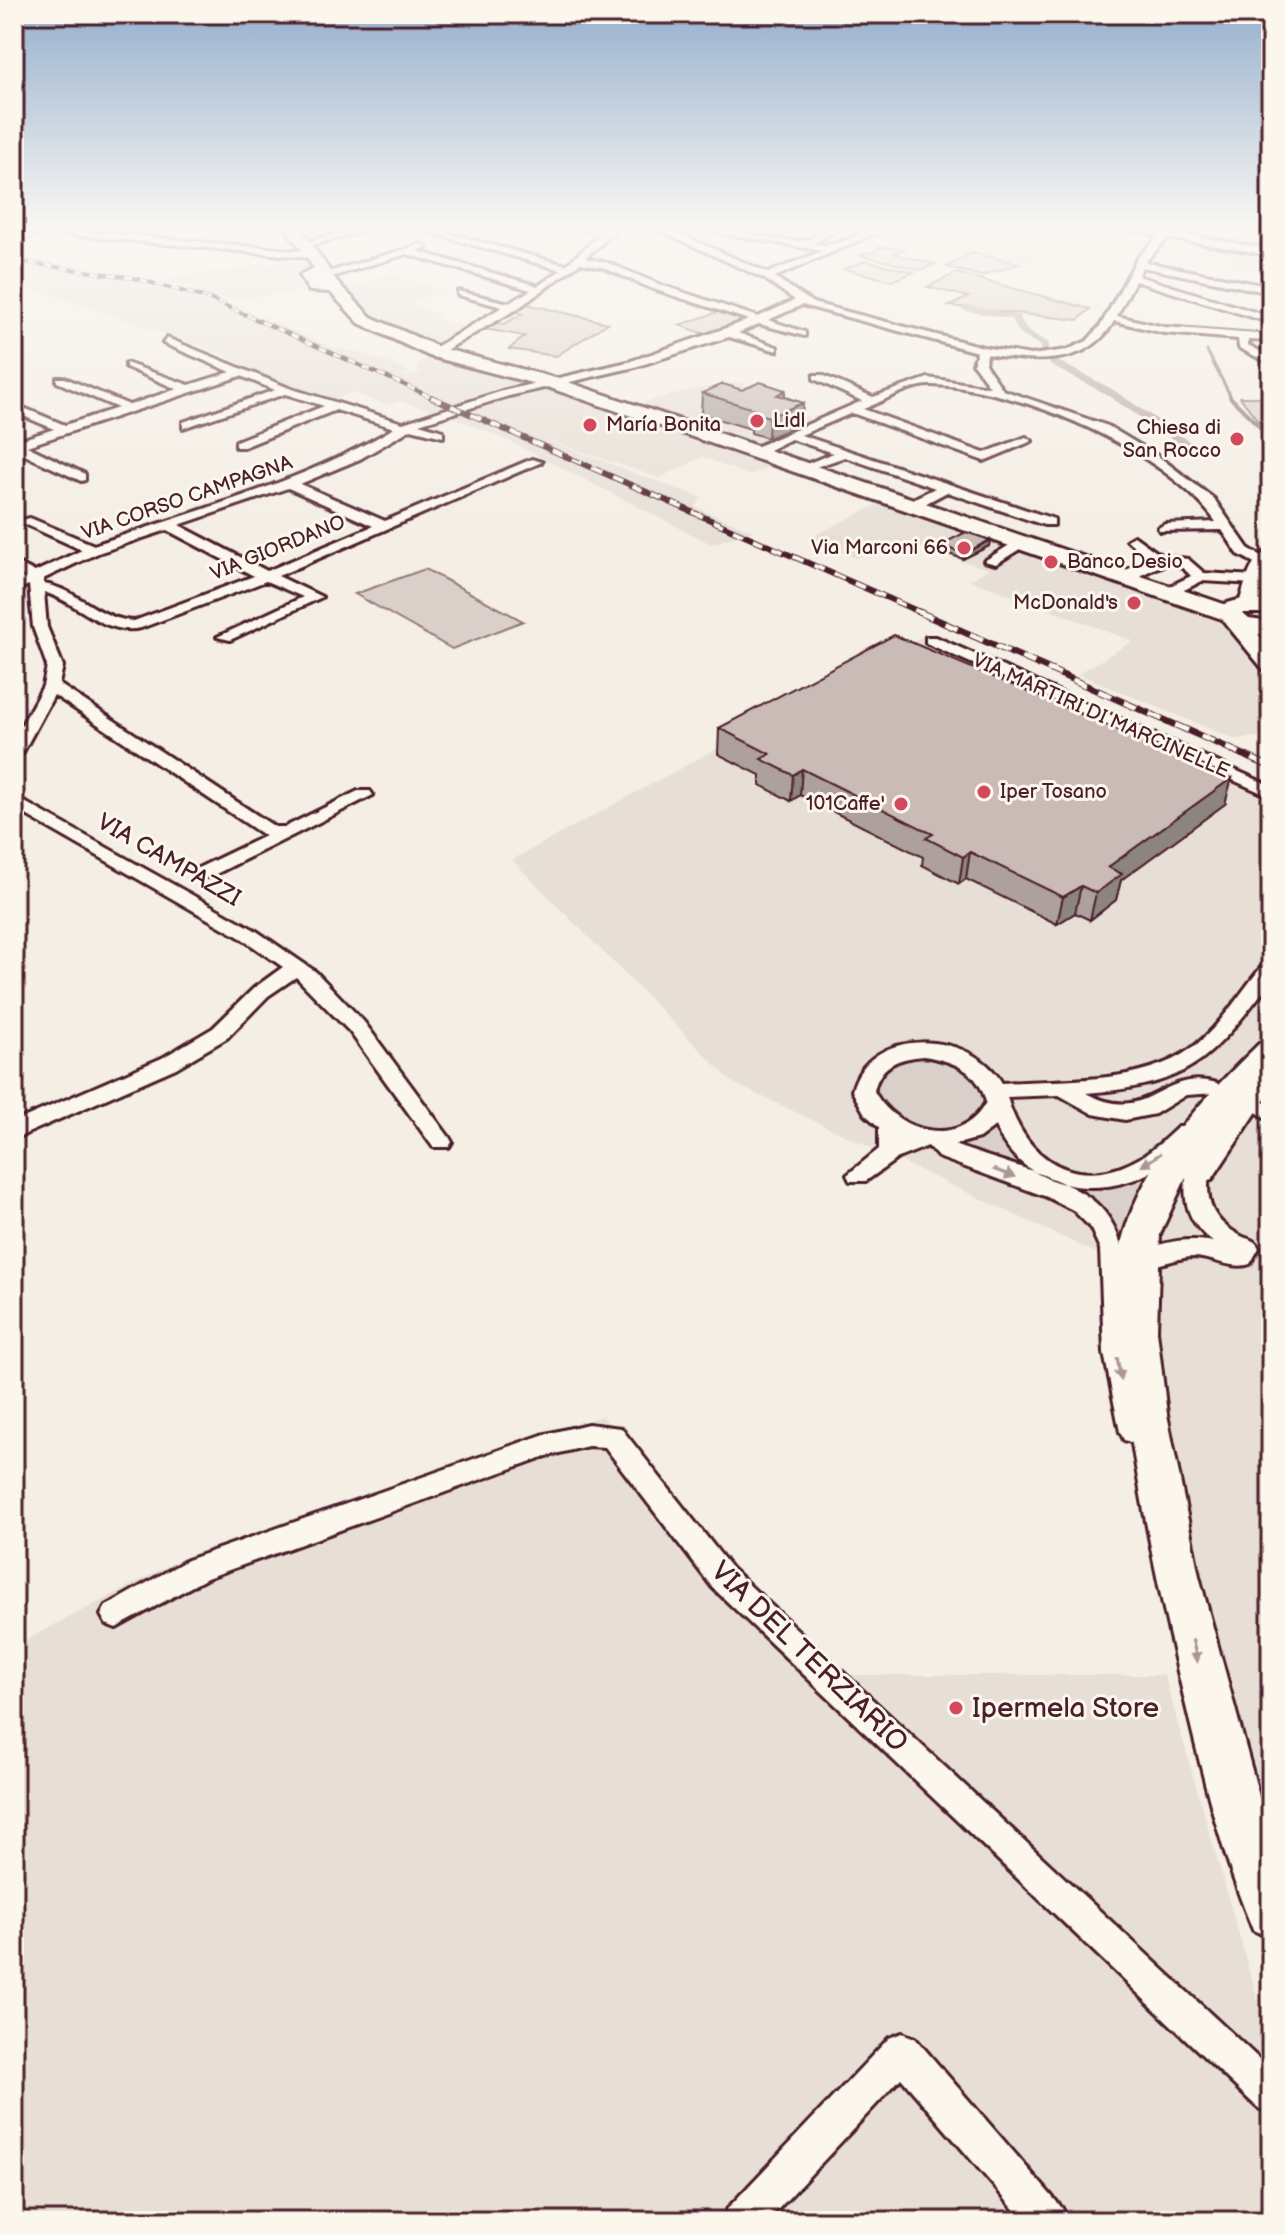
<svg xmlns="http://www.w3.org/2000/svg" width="1285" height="2235" font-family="'Balsamiq Sans',sans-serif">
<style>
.built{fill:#e7dfd6}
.green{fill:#dbd0c9;stroke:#92787a;stroke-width:2}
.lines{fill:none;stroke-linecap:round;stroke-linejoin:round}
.stream-far1{stroke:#8d7174;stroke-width:3}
.stream{stroke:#8d7174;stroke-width:4}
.canal{fill:#baa7a5;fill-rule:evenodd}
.minor-casing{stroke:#4a1f2b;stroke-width:6}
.secondary-casing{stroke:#4a1f2b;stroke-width:6}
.primary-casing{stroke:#4a1f2b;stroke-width:6}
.minor{fill:#fbf7ec;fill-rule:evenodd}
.secondary{fill:#fbf7ec;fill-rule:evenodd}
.primary{fill:#fbf7ec;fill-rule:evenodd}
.rail-far2-casing{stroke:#4a1f2b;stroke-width:4}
.rail-far1-casing{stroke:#4a1f2b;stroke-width:6}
.rail-casing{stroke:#4a1f2b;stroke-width:7}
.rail-far2{stroke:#fbf7ec;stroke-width:3;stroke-dasharray:8;stroke-linecap:butt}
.rail-far1{stroke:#fbf7ec;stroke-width:4;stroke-dasharray:11;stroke-linecap:butt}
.rail{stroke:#fbf7ec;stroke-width:5;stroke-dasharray:14;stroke-linecap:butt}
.wall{fill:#aea19d;stroke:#4a1f2b;stroke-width:2}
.shaded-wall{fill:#8d837f;stroke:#4a1f2b;stroke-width:2}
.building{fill:#cabbb6;stroke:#4a1f2b;stroke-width:2}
.oneway{fill:#ab9695}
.poi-dot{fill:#d1495b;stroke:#fbf7ec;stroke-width:3}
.labels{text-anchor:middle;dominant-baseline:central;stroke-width:6;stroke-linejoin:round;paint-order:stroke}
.far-poi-label{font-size:20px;fill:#4a1f2b;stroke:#fbf7ec;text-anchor:start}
.far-street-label{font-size:20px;fill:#4a1f2b;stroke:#fbf7ec}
.street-label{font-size:24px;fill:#4a1f2b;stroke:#fbf7ec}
.near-street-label{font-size:28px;fill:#4a1f2b;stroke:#fbf7ec}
.near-poi-label{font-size:28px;fill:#4a1f2b;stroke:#fbf7ec;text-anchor:start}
</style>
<rect width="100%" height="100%" fill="#f4eee4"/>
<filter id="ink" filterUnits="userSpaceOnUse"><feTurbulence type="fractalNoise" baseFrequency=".0125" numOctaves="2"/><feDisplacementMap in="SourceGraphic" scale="16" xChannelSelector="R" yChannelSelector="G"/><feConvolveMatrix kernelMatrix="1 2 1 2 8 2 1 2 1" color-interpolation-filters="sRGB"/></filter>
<g filter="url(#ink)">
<path class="built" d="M1002,228h28l56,9 -47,22 -3,4 -17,1 -47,-11 -12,5 -33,-9 38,-18 13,5h25z
M1169,237l102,17v22l-47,-12 8,-6 -36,-7 -5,3 -34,-4z
M14,258l85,11 110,25 -48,-16 151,-19 4,7 -12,25 -73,9 -21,-6 119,52 36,8 45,18 -9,4 25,12 -20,-11 13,-4 -1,-9 19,-9 188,52 76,-19 40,-6 73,39 -53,27 22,11 -33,17 -47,-19 -44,21 -129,-44 172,64 -7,9 58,24 -42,13 -202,-103 -63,-27 -47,-13 -12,4 -35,-12 -21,7 -53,-19 -68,-32 -196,-67z
M388,274l57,16 -37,14 33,11 -7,3 36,10 -40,18 -64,-29 -22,-26z
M893,497l283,98 63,10 32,-16v147l-37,3 -156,-65 55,-33 -163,-61 18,-11 -90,-28 -41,17 -50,-19z
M927,634l344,148v1087l-149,-604 -389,-182 -221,-223z
M602,1416l219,259h343l107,371v175h-1257v-575l175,-91z"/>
<path class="green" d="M878,247l26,2 -10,5 41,10 -13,6 -63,-15 15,-3z
M972,253l47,11 -38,12 -35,-9z
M866,261l48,11 -22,9 -48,-12z
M957,273l133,36 -12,11 -129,-14 20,-9 -42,-10z
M527,304l81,19 -52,33 -47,-7 16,-13 -41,-7 11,-6 9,1 18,-10 -6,-3z
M718,312l29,10 -34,15 -34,-12z
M1240,397h31v41z
M425,569l98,52 -71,28 -97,-55z
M934,1058c25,5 49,17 50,45 -14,29 -52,33 -79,20 -10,-4 -18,-14 -26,-20l-3,-21c11,-22 35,-26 58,-24z
M995,1128l4,1c21,60 98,67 150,45l-29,64 -13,-22 -15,-14 -140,-57 29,-8z"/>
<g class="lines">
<path class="stream-far1" d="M1207,351l25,48"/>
<path class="stream" d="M1230,397l41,41"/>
<path class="canal" d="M664,228h11l19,10 -7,2z
M965,305l53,10 10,16 21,12 -2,11 -9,2 3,-10 -20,-11 -10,-16 -49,-9z
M1050,361h8l54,28 87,59 -10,2 -85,-57 -54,-28z"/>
<defs>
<path id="minor" d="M48,228l265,24 5,3 -5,3 -262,-25z
M358,228h16l-69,19 -5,-3z
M414,228h15l137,37 34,-30 -26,-7 31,3 14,-3 -34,30 23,5 53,22 97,32 37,-17 -30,-21 -111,-51h12l102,45 54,-22 -128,-23c36,0 69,11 103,13 15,1 27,-13 43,-13l-27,16c32,5 44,-16 75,-16l-113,49 38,26 170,44 48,8 36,-5 20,-9 14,-16 37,-68 21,-21 -39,-8 44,4 14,-4 -5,5 98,16v6l-103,-17 -23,24 126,25v6l-129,-26 -4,9 133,41v6l-136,-42 -18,35 47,11 107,8v6l-23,-1v5l23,12v7l-32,-16 -1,-9 -74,-6 -50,-12c-26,47 -82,41 -127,33l-2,10 18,26 105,36 50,30 56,43 34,49 23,14v10l-33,-18 -16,-24 -62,1 -2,-3 7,-4 51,-2c-49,-71 -198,-135 -284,-137 -21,-1 -50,17 -69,24l121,44 42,-16 6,4 -48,20 -132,-48 -51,22 253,84v6h-10l-97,-33 -28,15h-10v-6l26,-13 -90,-31 -41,14v-6l29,-12 -42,-14 -30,15h-8v-6l109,-47 -48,-22v-4h8l51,22 55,-19 62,9 -17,-23 4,-12 -175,-47 -34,15 37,12v4l-46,-12 -21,9 39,14v4l-48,-14 -94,30 -126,29 -90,28 24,7v6l-32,-8 -51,30 -60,25 85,37 147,-62 10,3 -264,114 44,21 -92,43 -13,-3 86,-40 -37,-16 -125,47c-38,8 -63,-26 -97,-36l3,35 16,39 -4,18 216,143h10l73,-36h12l3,4 -163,82h-14v-8l69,-33 -211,-141 -32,59 -8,5v-20l29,-53 4,-20 -14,-39 -4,-42 -15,6v-9l10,-5 -10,-6v-10l21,11 47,-22 -64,-29 12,-3 64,27c101,-34 207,-62 300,-117l-58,-18 -92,37h-8v-6l88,-35 -39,-12 -102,34v-6l92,-32 -34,-14 -214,70 58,28v6l-4,1 -67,-31v-8l40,-13 -40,-17v-8l51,21 53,-17 -61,-26v-4h8l64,27 48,-16 -51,-22v-4l63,22 42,-13 -68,-29 4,-5 122,50 114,35 99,-32 126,-29 121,-42 -96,-31 -51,-22 -22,-4 -63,46 -78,45h-8v-4l71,-43 -44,-12v-4l51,12 22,-13 -124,-36 -79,24 -3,-5 97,-29 5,3 -10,4 121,35 23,-16zM288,488l85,38 -106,45 -88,-46zM167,530l87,46 -120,45c-34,-1 -57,-32 -90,-37l-1,-5 55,-26z
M1134,536l28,20 26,3 16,14 51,3 7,4 -7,4 -53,-3 -28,14h-10v-6l27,-13c-25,-30 -44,7 -71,3v-6l29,-14 -22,-19z
M1019,539l12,3 -35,22 -12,-3z
M926,637h10l335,149v11l-345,-154z
M14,796l241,134 61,42 48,50 85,115 3,5 -3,5h-16l-83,-115 -54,-55 -28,19 -41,42 -51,30 -162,71v-17l148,-64 51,-30 41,-40 29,-21 -42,-29 -227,-130z
M1271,962v19c-61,79 -79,104 -185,112 65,34 72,-26 131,-10l3,5 -3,5 -31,2 -31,19 -30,6 -32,-6 -34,-19 -52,2c18,64 71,97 133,61 14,-8 26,-20 38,-31h16l3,5 -3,5c-12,11 -24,24 -38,32 -56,34 -135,20 -161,-43l-16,12 -25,7c37,14 107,31 137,54 48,38 31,102 39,155 4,26 11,52 16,78l-4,8 -9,3 -9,-3 -4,-8 -16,-79 -4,-104 -10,-22 -17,-17 -26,-13 -109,-40 -10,-11 -30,12 -32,23h-16l-3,-6 32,-26v-22l-14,-13 -13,-23c16,-66 120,-61 150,-8 59,-4 140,2 190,-35 29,-22 49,-57 72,-84zM924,1056c30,5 55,15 62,46 -25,48 -90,31 -112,-11 6,-27 25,-33 50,-35z
M1262,1102l9,2v17l-20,-12z
M1198,1164l11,8c-4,32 4,50 34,65 8,3 12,3 16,11l-9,16c-16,6 -37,-6 -56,-7 -18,0 -39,13 -55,7l-4,-6 4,-6c24,-10 47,-15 74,-10 -25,-19 -31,-41 -26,-70z
M588,1424l33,4 111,141 539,501v43l-13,-5 -546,-521 -107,-140 -17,-1 -45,11 -336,121 -91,50 -10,-4 -5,-9 5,-9 81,-46 355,-125z
M902,2033l13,5 147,170 6,13h-44l-123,-143 -134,143h-45l6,-13 161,-170z"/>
<path id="secondary" d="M40,228h25l-51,13v-8z
M1271,550v18l-12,36 -3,4h-14l-3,-4c6,-19 11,-48 32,-54z"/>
<path id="primary" d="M286,228h14l39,56 32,33 70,31 118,31 665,225 25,-7 22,2v14h-29l7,6 22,3v14l-13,-2 13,15v22l-8,-2 -41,-50 -675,-232 -118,-31 -70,-33 -29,-31 -21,-1 -9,-16 14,-7z
M1271,1039v30l-6,6 6,7 -3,13 -56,84 -12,3 -14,-5 -26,57 -3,97 10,83 32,162 72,264v98l-18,-8c-30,-71 -48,-145 -66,-220 -19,-79 -36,-157 -50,-237 -11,-63 -31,-179 -13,-240 23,-76 81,-137 136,-190z"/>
</defs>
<use href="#minor" class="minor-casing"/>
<use href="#secondary" class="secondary-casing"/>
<use href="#primary" class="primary-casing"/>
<use href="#minor" class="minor"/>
<use href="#secondary" class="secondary"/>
<use href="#primary" class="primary"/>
<defs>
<path id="rail-far2" d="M14,261l120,17 76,21 226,100"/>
<path id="rail-far1" d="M431,397l493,217"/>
<path id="rail" d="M919,612l352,155"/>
</defs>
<use href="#rail-far2" class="rail-far2-casing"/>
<use href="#rail-far1" class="rail-far1-casing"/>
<use href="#rail" class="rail-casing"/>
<use href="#rail-far2" class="rail-far2"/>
<use href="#rail-far1" class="rail-far1"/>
<use href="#rail" class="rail"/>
</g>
<path class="wall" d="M742,390h43v7l18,6 -2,21 -33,14 -17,-5v-4l-50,-15 1,-21z
M990,540l-1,6 -26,13 -23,-8v-6z
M719,728l506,76 -104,76 -5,20 -26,20 -15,-7 -18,11 -91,-45 -7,5 -37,-19 1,-8 -123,-62 -9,6 -31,-16v-10l-42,-21z"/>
<path class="shaded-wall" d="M785,390l-1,21 19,-8 -2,21 -33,14 1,-21 8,-22z
M990,540l-1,6 -26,13 1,-5z
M802,769l-2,26 -9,6 2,-26z
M1232,778l-7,26 -104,76 -5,20 -26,20 6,-27 12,-26z
M970,852l-4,27 -7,5 4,-27z
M1081,886l-6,27 -18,11 6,-27z"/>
<path class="building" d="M760,382l25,8 -8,5 26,8 -34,14 -17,-5 5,-2 -55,-17 21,-9 19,6z
M966,532l24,8 -26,14 -24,-9z
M894,635l338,143 -124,89 14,7 -26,19 -15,-7 -18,11 -93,-45 -7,5 -37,-19 7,-4 -131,-65 -9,6 -32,-16 9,-5 -51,-26z"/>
<defs><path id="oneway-solid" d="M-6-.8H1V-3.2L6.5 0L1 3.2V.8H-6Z" transform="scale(2)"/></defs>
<g class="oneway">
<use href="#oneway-solid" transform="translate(1151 1160) rotate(146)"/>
<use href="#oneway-solid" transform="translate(1004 1173) rotate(20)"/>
<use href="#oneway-solid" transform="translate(1119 1369) rotate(81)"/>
<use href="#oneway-solid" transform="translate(1195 1651) rotate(77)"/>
</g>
</g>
<linearGradient id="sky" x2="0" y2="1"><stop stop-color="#95afcd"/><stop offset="0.42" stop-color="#faf7f3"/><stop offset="1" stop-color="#faf7f3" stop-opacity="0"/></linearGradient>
<rect width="1285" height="541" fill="url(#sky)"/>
<g class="poi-dot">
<circle cx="757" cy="421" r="8"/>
<circle cx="590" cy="425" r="8"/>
<circle cx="1237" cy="439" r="8"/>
<circle cx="964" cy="548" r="8"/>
<circle cx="1051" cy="562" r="8"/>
<circle cx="1134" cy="603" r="8"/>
<circle cx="984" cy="792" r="8"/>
<circle cx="901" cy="804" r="8"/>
<circle cx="956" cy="1708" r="8"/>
</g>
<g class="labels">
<g class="far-poi-label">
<text x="773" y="421">Lidl</text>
<text x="606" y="425">María Bonita</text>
<text x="1221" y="428" text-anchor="end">Chiesa di<tspan x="1221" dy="23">San Rocco</tspan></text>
<text x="948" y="548" text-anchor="end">Via Marconi 66</text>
<text x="1067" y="562">Banco Desio</text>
<text x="1118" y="603" text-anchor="end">McDonald's</text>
<text x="1000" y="792">Iper Tosano</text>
<text x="885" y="804" text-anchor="end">101Caffe'</text>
</g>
<g class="far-street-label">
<text transform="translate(187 498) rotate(-19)">VIA CORSO CAMPAGNA</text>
<text transform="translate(278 548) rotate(-22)">VIA GIORDANO</text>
<text transform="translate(1101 716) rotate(24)">VIA MARTIRI DI MARCINELLE</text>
</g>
<g class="street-label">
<text transform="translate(169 860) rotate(30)">VIA CAMPAZZI</text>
</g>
<g class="near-street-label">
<text transform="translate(809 1657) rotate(44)">VIA DEL TERZIARIO</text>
</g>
<g class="near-poi-label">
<text x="972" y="1708">Ipermela Store</text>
</g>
</g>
<rect width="1285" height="2235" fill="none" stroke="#fbf7ec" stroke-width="48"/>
<rect x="24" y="24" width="1237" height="2187" fill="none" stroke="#4a1f2b" stroke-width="3" filter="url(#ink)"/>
</svg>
